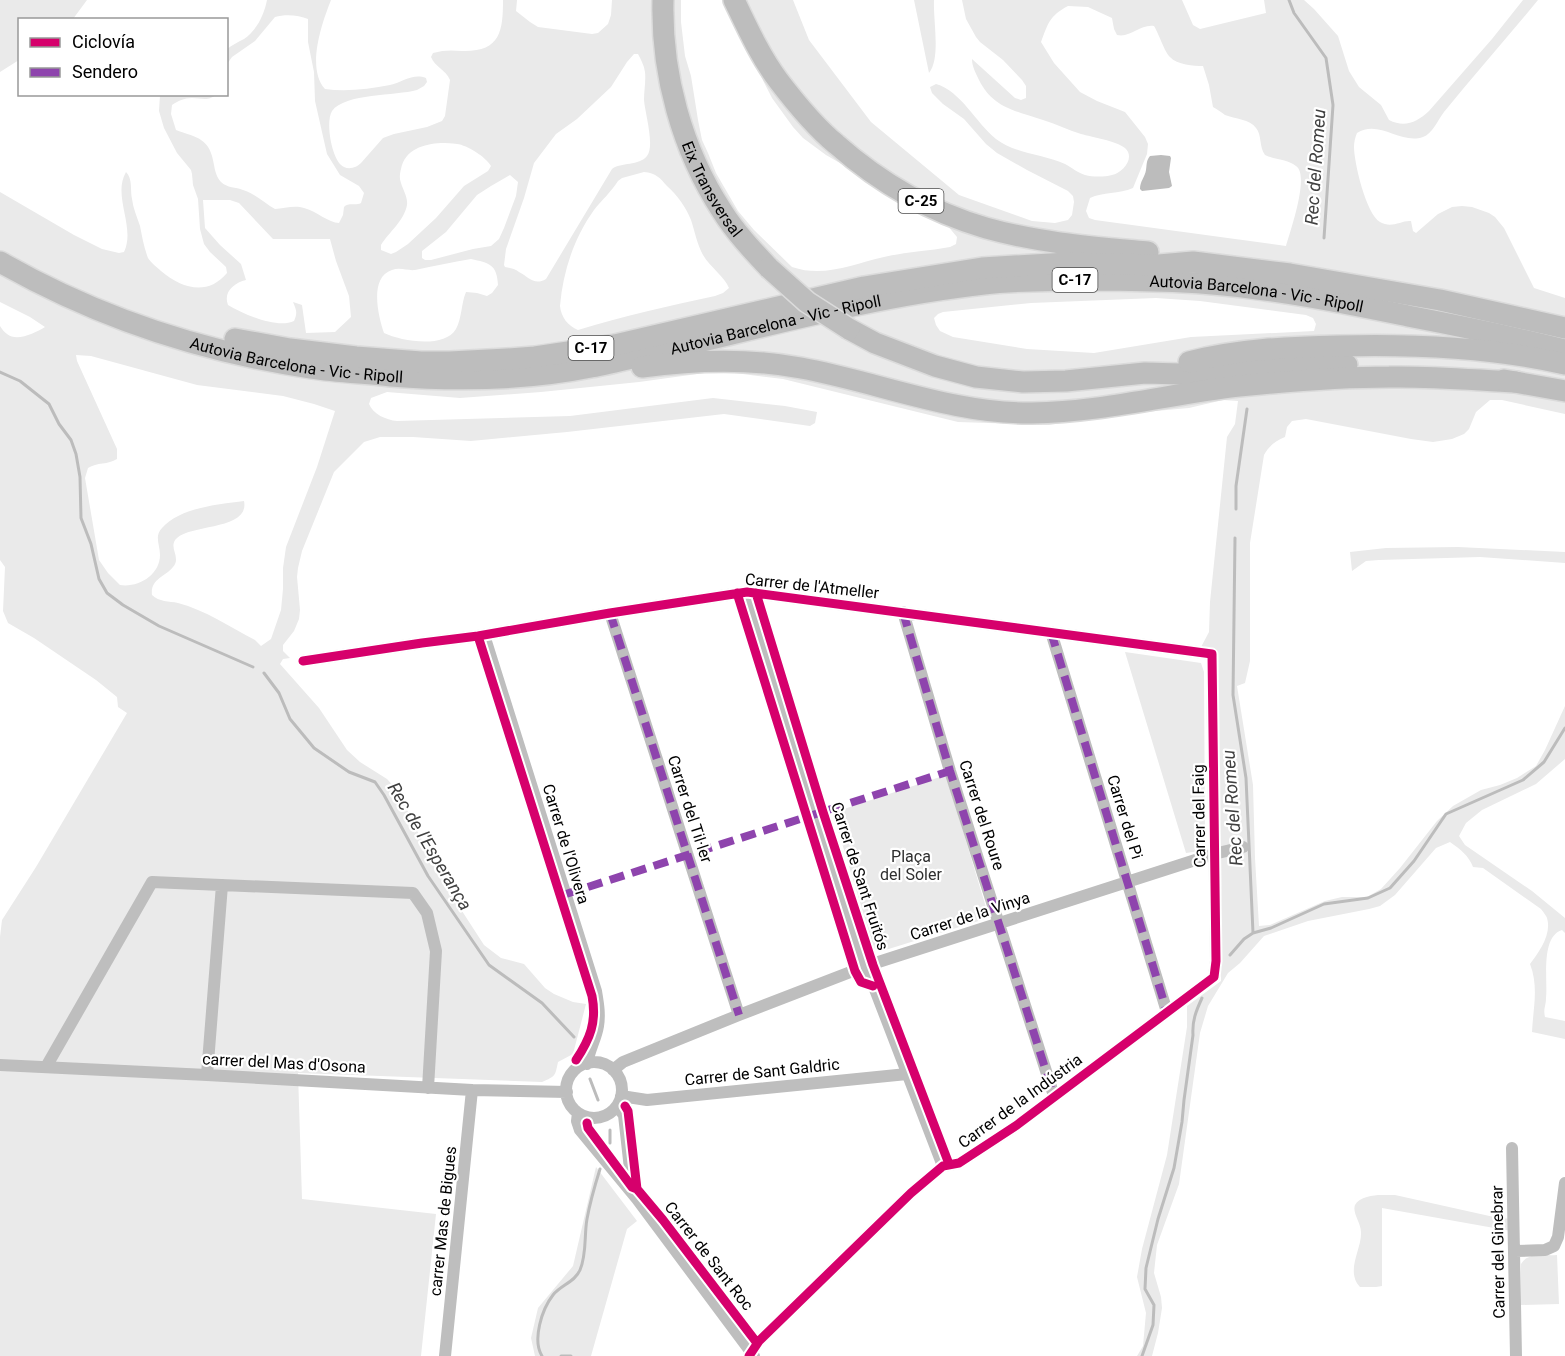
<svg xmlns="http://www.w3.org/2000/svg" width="1565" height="1356" font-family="Roboto,sans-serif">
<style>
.green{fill:#eaeaea;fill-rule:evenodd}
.water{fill:#bcbcbc}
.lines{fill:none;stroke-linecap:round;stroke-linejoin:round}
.stream{stroke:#bcbcbc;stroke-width:3}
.motorway-casing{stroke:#dbdbdb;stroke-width:24}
.minor{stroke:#bebebe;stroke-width:12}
.motorway{stroke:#bdbdbd;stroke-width:21}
.motorway-bridge-casing{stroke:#dbdbdb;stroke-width:24;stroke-linecap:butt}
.motorway-bridge{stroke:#bdbdbd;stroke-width:21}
.quiet{stroke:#8e44ad;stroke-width:8;stroke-dasharray:15 8;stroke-linecap:butt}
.cycleway-casing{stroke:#fff;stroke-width:13}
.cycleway{stroke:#d6006c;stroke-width:9}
.labels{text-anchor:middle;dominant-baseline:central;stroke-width:4.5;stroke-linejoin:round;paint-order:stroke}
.shield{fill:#fff;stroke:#4c4c4c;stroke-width:1.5}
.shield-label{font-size:15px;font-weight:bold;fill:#000}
.street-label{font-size:16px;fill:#000;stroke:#fff}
.park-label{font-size:16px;fill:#2f2f2f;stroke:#fff}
.water-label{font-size:18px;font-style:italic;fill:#404040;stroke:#fff}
</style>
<rect width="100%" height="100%" fill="#fff"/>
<path class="green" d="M0,0h87l-14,19 -53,1 -1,40 -19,12z
M267,0h64c-9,23 -25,68 -6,89 21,3 44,0 65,-4 13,-3 23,-12 36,-7l1,4 -3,4 -7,4c-21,6 -72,3 -85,21 -7,11 0,51 12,56 6,3 13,0 17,-4l22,-25 11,-4 33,-7 15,-6 3,-5 5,-36c-4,-10 -15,-13 -19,-23l2,-4c10,-3 19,-3 29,-2 38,1 41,-19 41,-51h14l-1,11 14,11 8,5 54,7 6,-1 10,-9 3,-9 1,-15h69v22l4,34 6,20 7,44 4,20 6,13 8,20 22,38 16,19 38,37c32,11 61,-3 92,-10 22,-5 44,-6 66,-10l6,-3 1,-7 -10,-12 -121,-70 -23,-17 -10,-11 -21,-29 -50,-98h71l16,40 62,82 88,73 73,26 23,2 13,-3 4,-5 2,-13 -1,-6 -5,-5 -41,-21 -30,-17 -11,-9 -22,-25 -21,-15 -11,-11 -2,-6 6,-3c25,7 40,39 60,55 20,15 46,15 69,25 6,3 13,9 20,11 8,2 19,2 27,0 10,-2 24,-17 13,-27 -9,-7 -33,-11 -44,-14 -13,-4 -25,-10 -38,-14 -27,-9 -50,-12 -64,-40 -3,-7 -7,-13 -7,-21l43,39 6,2 5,-2v-12l-4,-6 -19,-20 -23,-18 -4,-5 -10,-18 -4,-19h220l11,25 7,4 66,-16 -2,-13h40l10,9 24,27 11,35 10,16 22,18 8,15c16,8 28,2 40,-9l63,-72 31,-39h15c-31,38 -64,75 -94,112 -6,8 -12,22 -21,25 -22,8 -44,-18 -66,-4 -2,5 -3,9 -3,14 0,15 12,67 26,75 12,7 21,-2 31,-1l2,10 3,2 22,-19 14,-7 10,-1 10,1 17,6 6,4 9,11 30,60 31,10v116l-63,-14h-12l-14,12 -7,17 -5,5 -12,5 -19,3 -22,-3 -105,-20 -14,2 -5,6 -2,10c-10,4 -16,9 -21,18l-14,88v118l-5,22 -8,3 16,99 2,73 4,68 11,-1 55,-24 17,-4h25l14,-8 19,-21 37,-47 16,-15 28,-16 19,-5 17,-7 19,-12 9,-16 20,-44v53l-29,25 -54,26 -16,13 -7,13 6,9 67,46 33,27v15l-3,-3c-22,7 -14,51 -16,68 0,8 -3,11 -1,19l20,4v18l-33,-7c1,-23 7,-45 -2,-68 9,-12 22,-30 17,-46 0,-1 -5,-8 -6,-9l-58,-41 -10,-1c-4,-11 -13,-18 -23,-25l-14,6 -41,47 -15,11 -11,3 -61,12 -44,15 -24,27 -12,10 -20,33 -8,27 -21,151 -22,61 -3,28 7,24 1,11 -4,25 -6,23h-15l6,-10 3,-33 -9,-36 5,-28 25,-94 20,-128v-21l34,-25 -3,-329 -18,-3 9,-17 1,-30 17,-165 8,-13 3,-23 -15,-1 -34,8 -78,7 -62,10 -91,-3 -175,-43 -64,-8 -80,11 -98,10 -81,6 -73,-6 -16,6 -2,6c4,10 17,16 28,17l173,-5 143,-18 72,8 32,6 -2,11 -5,3 -86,-12 -157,18 -96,9 -58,-4h-33l-16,5 -30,30 -32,79 -4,17 -1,9 3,33 -1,9 -5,12 -11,14v6l7,7 -7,1 -3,5 39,44 28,42 13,12 27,17 12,13 15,33 37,69 33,51 17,13 23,6 21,24 9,6 19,8 13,2 -13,50 -15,8c-3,14 -2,14 -16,20l-244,-9 4,126 134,15 -15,142h-421v-419l2,-17 34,-53 91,-154 -9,-6 -1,-10 -21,-17 -62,-42 -26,-15 -5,-12 2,-44 -5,-7v-234c2,3 4,6 7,8 10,8 28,-1 38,-7l-15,-10 -30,-15v-110l74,43 28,14 17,4 5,-1c12,-25 -12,-56 2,-80 7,7 4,18 6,27 1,9 5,18 8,27 2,10 4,22 8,32 3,5 9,9 13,13 21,18 47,25 66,2l-1,-6 -16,-15 -6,-8 -4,-15 -2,-30 -5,-14 -1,-11 -1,-4 -14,-17 -13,-25 -5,-17 1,-16 57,-1c-9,8 -15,4 -25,4 -8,0 -14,3 -20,7l-1,9 5,16c22,8 34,8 38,35 1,6 3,13 7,17 6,6 15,5 22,8 13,4 21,13 32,19 9,-1 21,-4 29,-1 12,3 25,15 35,15l4,-8 1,-8c4,-5 12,-1 17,-4l3,-10 -5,-7 -19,-11 -13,-21 -12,-53 -1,-29 -6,-30v-23c-9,-4 -23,-5 -33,-2l-20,24 -23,16 -5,7v-15c5,-4 11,-7 17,-10 13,-9 20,-24 23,-39zM1068,6l20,1 24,11 2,11 3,6c14,3 23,-11 37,-9 5,8 11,27 16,31 7,8 24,9 33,9l6,19 4,22c4,2 8,5 12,8 10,4 25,4 31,13 6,7 3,19 9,27 10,5 22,4 31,11 14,9 -6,66 -10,80l-191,-26 -6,-2 -3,-7 4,-13c13,-6 29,-4 43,-10l14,-34 1,-10 -3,-7 -20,-25 -28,-11 -17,-9 -26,-29 -13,-21c7,-18 8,-26 27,-36zM634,54h4c3,6 6,11 7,18 1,9 -1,19 -1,28 1,13 11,46 3,56 -8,10 -26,6 -35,13l-66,110c-12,7 -17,-2 -27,-7 -4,-3 -9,-4 -14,-5l-1,-2 2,-16 18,-51 10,-35 22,-29 21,-15 34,-32 16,-25zM441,143c5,0 11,0 16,1 10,1 29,13 34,22l-3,5 -24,15 -28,32 -28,26 -12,8 -5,2 -10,-4v-5c8,-13 23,-24 26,-40 1,-8 -4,-15 -6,-22 -2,-5 -1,-10 0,-14 4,-20 23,-25 40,-26zM644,172c12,1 16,6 23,14 10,9 19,21 24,34 4,12 6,24 12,35 7,12 22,22 26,33l-6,5 -8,3c-46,10 -92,20 -137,34 -10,-4 -17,-13 -18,-24 3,-35 14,-68 34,-96 8,-10 17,-18 24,-29l4,-3zM510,175l8,7 -2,14 -12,32 -5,11 -8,7 -18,3 -42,11h-6l-3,-2v-7l24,-19 31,-37 14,-9zM203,200h27l9,3 34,36h57l6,22 13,35 2,21 -16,15 -29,1 -4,-28 -9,-3c3,7 5,11 1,19 -17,8 -51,-7 -66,-16 -5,-13 6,-22 18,-25l-5,-16 -21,-19 -15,-17zM471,259c18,4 26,5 27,26l-6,8 -5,3 -10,-3 -11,-1c-5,12 -4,26 -10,37 -12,20 -55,12 -72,4 -6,-17 -15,-56 8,-63 8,-3 16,1 23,0 19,-4 37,-8 56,-11zM1156,298l44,3 106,14 7,3 3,6 -2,7 -123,6 -97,16 -67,-4 -74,-12 -13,-6 -4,-6 -2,-7 4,-4 5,-2 88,-9zM76,355l15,1 106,29 86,11 31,8 21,7 -18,56 -31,80 -3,21v21l-2,21 -10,29 -10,7 -6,-6c-25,-13 -50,-30 -77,-37 -9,-2 -19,-1 -26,-8 -2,-16 13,-18 21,-28 9,-10 -6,-20 4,-29 15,-14 73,-8 67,-37 -25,3 -65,7 -82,27 -8,8 -2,17 -2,27 0,20 -22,33 -40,30l-12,-12 -9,-13 -14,-82 3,-10c9,-6 20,-3 29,-9v-10l-40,-88z
M914,0h20c-1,20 7,58 -5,73z
M1458,547l107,5v11l-85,-6 -101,3 -13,1 -14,10 -2,-19 36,-4z
M1125,652l76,11 3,9 1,172 -5,7 -14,2z
M943,776l4,2 41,136 -3,5 -106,33 -5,-4 -40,-131 1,-5z
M596,1167l41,54 -10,8 -36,127h-56l-4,-18 7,-30 35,-42z
M1381,1195h14l99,22 17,2v12l-129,-23v78l-6,1h-16c-15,-16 2,-38 1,-55 0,-9 -9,-19 -6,-27 4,-8 19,-10 26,-10z
M1557,1255l2,49 -38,1v-41c7,-12 23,-8 36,-9z"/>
<path class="water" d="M1161,155l9,1 1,2 -2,14 3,14 -3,2 -27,3 -2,-2c0,-8 5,-12 6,-19 1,-6 0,-9 4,-14z"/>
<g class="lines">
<path class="stream" d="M1289,0l5,13 32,45 7,47 -9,133
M0,372l20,9 29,23 10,20 12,16 5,14 4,23 1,41 10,26 8,35 8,14 16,12 36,21 94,41
M1236,509v-23l11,-77
M1235,538l-2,157 13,83 7,155
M264,673l15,20 11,26 24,29 35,24 26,10 9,13 44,81 61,89 53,38 32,34
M1230,955l14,-16 9,-6 18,-5 53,-24 44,-6 22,-10 24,-27 32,-47 77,-34 21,-18 21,-34
M590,1079l8,21
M610,1130v13
M542,1356c-10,-16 0,-47 11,-61 8,-10 22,-13 27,-25 7,-16 4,-35 7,-51 3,-17 8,-34 13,-50
M561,1356h10
M1142,1356l11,-31 1,-20 -9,-16 1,-21 12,-49 16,-51 8,-46 2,-22 9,-65c-1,-14 3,-24 9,-37"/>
<defs>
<g id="motorway">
<path id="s1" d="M663,0c-2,73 19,150 59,211 13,21 31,40 47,57"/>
<path d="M734,0c13,27 26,56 44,80 16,21 37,47 58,64 43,38 95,68 150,84 53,15 108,19 162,24"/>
<path id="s2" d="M0,262c95,54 202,90 311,106 26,4 53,5 80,8 65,5 136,4 200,-9 24,-4 47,-11 70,-16 107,-25 214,-55 323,-67 32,-4 65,-3 97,-4 61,0 123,1 184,10 48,6 95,16 143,26 52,10 105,21 157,34"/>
<path d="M849,329l26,14 60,23 41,11 47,5 43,-1 79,-8 35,1 106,-9h61"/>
<path d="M235,339l55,10 66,8 65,5h29l57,-3 28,-2 80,-12 249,-58 118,-19 85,-5 92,2 34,-3 97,12 150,26 125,28"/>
<path d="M1189,362c49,-13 100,-15 150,-16 76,-2 152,1 226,18"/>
<path d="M642,367c53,-7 106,-9 159,1 77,14 152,46 231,45 70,-1 138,-19 207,-27 50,-5 100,-9 150,-9 42,-1 85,3 127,5"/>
<path d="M1504,380l61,11"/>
</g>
</defs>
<use href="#motorway" class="motorway-casing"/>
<path class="minor" d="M747,592l119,374 77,200
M903,612l47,159 104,325
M610,613l129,402
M1051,632l116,380
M484,635l112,356c2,12 4,23 2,35 -2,13 -9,24 -11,38
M303,661l119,-18 56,-7 132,-23 137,-21 465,62 4,307 -2,16 -197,148 -58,38 -16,3 -32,27 -152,148 -10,15
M566 1090a28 28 0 1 1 56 0a28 28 0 1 1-56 0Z
M0,1065l207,10 265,15 95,2
M46,1067l106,-185 261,11 14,20 9,38 -8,137
M613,1070l10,-8 116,-47 127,-49 348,-112 29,-7
M207,1075l15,-190
M621,1096l26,4 260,-26
M617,1106l7,9 8,72 3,5
M578,1113l-1,8 3,9 57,69 117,157
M1512,1148l4,208
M1515,1251l30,-1 9,-4 4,-9 7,-54
M445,1356l27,-266"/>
<use href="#motorway" class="motorway"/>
<defs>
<path id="motorway-bridge" d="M769,268l38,34 42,27"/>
</defs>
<use href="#motorway-bridge" class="motorway-bridge-casing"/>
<use href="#motorway-bridge" class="motorway-bridge"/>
<path class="quiet" d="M903,612l47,159 104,325
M610,613l129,402
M1051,632l116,380
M566,894l384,-123"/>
<defs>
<path id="cycleway" d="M737,593l118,378 6,11 12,4
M756,593l67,219 50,153 76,199
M478,636l114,360c5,26 -2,43 -16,64
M303,661l119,-18 56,-7 132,-23 137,-21 465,62 4,307 -2,16 -197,148 -58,38 -16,3 -32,27 -152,148 -10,15
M625,1106l3,5 9,78
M587,1123l1,5 44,59 5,2 26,31 94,123"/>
</defs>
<use href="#cycleway" class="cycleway-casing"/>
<use href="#cycleway" class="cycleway"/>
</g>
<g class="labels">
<g class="shield">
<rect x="898.5" y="189" width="45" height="24" rx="4.5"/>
<rect x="1052.5" y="268" width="45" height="24" rx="4.5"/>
<rect x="568.5" y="336" width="45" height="24" rx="4.5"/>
</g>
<g class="shield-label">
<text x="921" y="201">C-25</text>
<text x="1075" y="280">C-17</text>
<text x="591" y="348">C-17</text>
</g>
<g class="street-label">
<text stroke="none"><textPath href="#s1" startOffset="198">Eix Transversal</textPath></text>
<text stroke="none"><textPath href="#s2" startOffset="1287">Autovia Barcelona - Vic - Ripoll</textPath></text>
<text stroke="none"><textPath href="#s2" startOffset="801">Autovia Barcelona - Vic - Ripoll</textPath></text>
<text stroke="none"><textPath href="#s2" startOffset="315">Autovia Barcelona - Vic - Ripoll</textPath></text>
<text transform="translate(812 586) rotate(6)">Carrer de l'Atmeller</text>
<text transform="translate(690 809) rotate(72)">Carrer del Til·ler</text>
<text transform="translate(982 815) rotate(72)">Carrer del Roure</text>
<text transform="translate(1199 816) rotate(-91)">Carrer del Faig</text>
<text transform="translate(1125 817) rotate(73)">Carrer del Pi</text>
<text transform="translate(566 844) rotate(73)">Carrer de l'Olivera</text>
<text transform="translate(860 876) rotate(72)">Carrer de Sant Fruitós</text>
<text transform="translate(970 916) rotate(-18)">Carrer de la Vinya</text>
<text transform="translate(284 1063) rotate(3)">carrer del Mas d'Osona</text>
<text transform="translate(762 1072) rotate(-6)">Carrer de Sant Galdric</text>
<text transform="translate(1020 1101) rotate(-36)">Carrer de la Indústria</text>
<text transform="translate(443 1221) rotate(-84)">carrer Mas de Bigues</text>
<text transform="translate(1498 1252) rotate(-91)">Carrer del Ginebrar</text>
<text transform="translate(709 1256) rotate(52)">Carrer de Sant Roc</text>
</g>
<g class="park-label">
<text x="911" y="856">Plaça<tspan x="911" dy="18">del Soler</tspan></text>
</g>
<g class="water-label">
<text transform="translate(1315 167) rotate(-86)">Rec del Romeu</text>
<text transform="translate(1232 808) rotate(-94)">Rec del Romeu</text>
<text transform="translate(430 846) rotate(59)">Rec de l'Esperança</text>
</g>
</g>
<rect x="18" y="18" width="210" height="78" fill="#ffffff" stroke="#999999" stroke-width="1.5"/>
<rect x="30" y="38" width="30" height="9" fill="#d6006c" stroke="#999999" stroke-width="1.5"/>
<text x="72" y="48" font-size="18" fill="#000000">Ciclovía</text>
<rect x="30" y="68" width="30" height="9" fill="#8e44ad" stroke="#999999" stroke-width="1.5"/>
<text x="72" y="78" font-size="18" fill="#000000">Sendero</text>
</svg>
